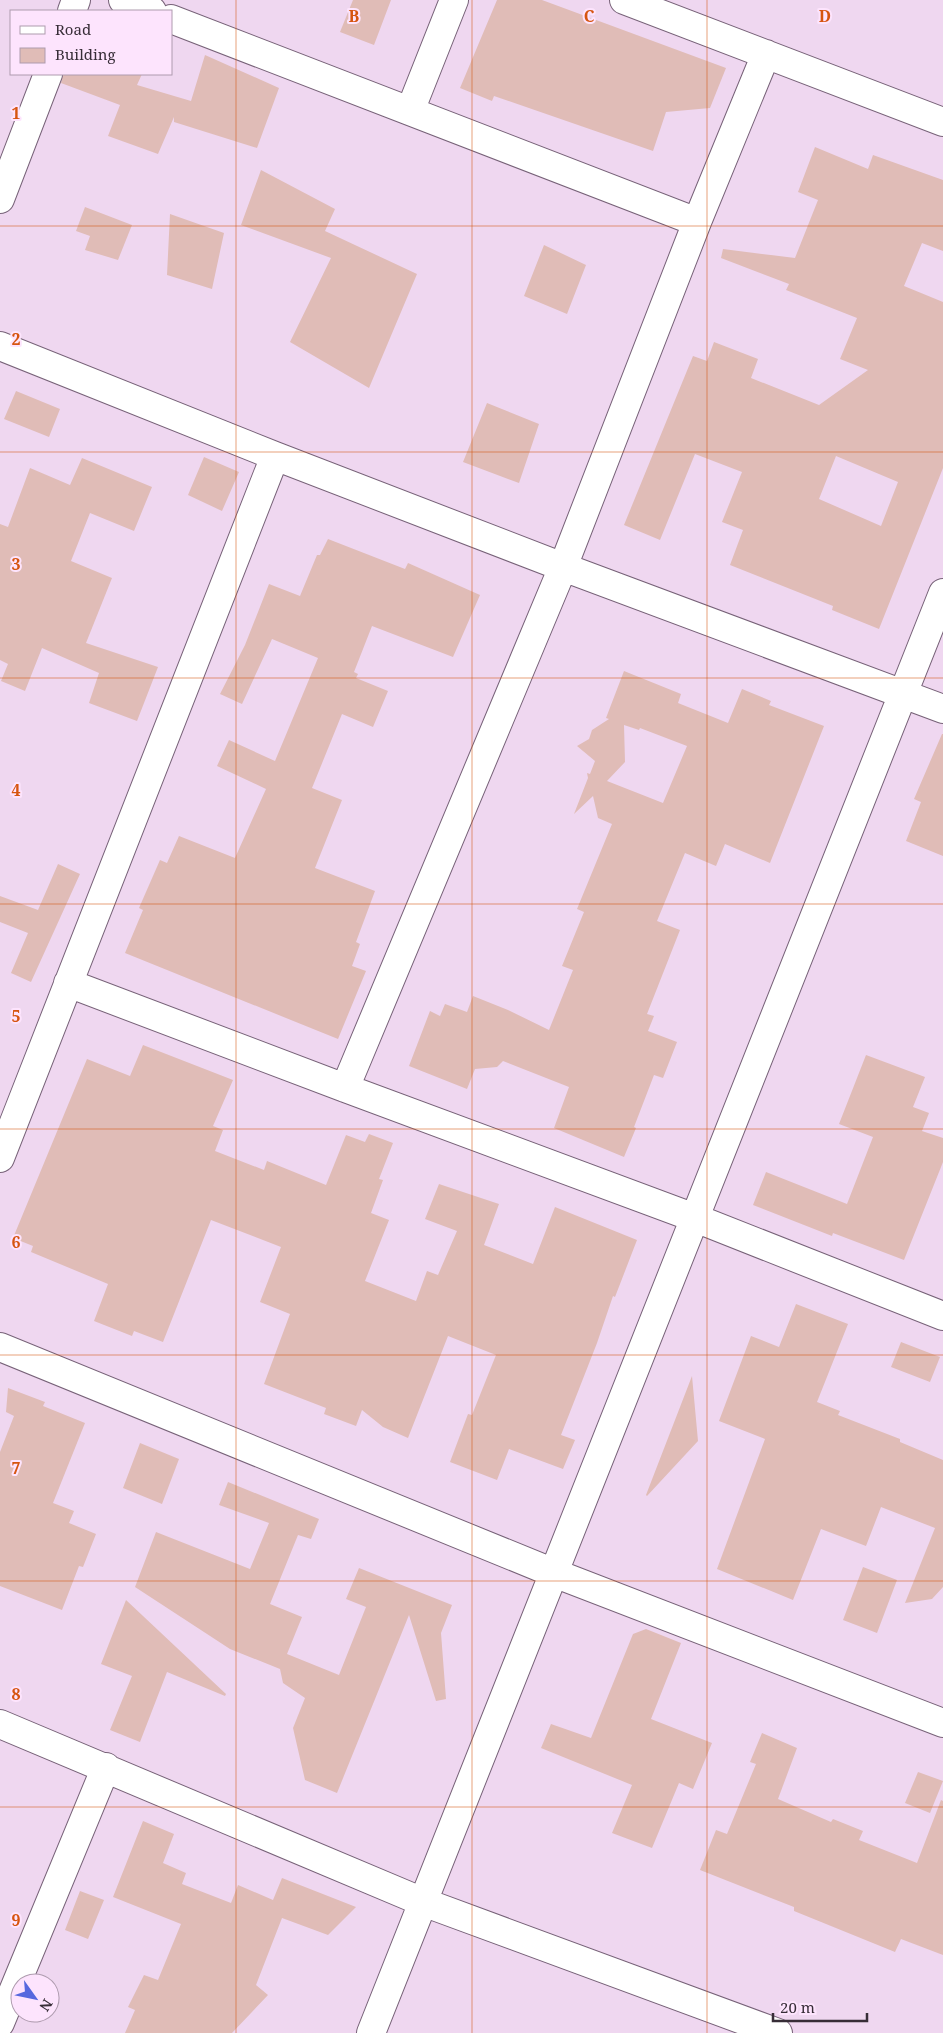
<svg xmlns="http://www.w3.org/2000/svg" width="943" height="2033" font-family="'Noto Serif',serif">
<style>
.building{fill:#e0bcb7;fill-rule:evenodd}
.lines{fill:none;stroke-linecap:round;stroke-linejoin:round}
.minor-casing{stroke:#776278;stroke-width:30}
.minor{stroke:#fff;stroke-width:28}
.grid{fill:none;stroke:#d65510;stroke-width:1;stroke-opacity:0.55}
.grid-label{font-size:16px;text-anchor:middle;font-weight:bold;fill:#d65510;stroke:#fde4fd;stroke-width:4;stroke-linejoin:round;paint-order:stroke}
</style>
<rect width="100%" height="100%" fill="#efd7f0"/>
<path class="building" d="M353,0h38l-17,45 -34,-13z
M497,0h45l184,68 -16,40 -44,4 -13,39 -159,-55 -2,5 -32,-13z
M205,55l74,33 -22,60 -83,-26v-5l-16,37 -50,-18 12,-31 -59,-22 2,-9h79l-5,11 54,16z
M815,147l53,22 5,-14 70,25v71l-21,-8 -18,43 39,16v166l-64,161 -47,-19 1,-4 -103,-41 13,-35 -21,-8 20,-50 -47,-18 -35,86 -36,-15 69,-169 14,5 7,-19 44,17 -7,19 68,27 49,-35 -28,-11 17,-41 -71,-28 3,-6 -68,-26 2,-9 72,9 23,-58 -20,-8zM836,456l62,26 -17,44 -62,-27z
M261,170l74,39 -10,22 92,43 -48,114 -79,-46 41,-84 -90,-33z
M85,207l47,18 -14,35 -33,-10 5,-14 -14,-5z
M170,214l54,19 -12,56 -45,-14z
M544,245l42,20 -19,49 -43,-18z
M16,391l44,18 -11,28 -45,-18z
M487,403l52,21 -20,59 -56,-21z
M204,457l35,15 -17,39 -34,-16z
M82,458l70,29 -18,44 -44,-18 -19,48 41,17 -26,65 72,24 -21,54 -48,-18 10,-30 -57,-25 -17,43 -24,-10 7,-17 -8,-4v-136l8,3 22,-59 40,17z
M328,539l77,30 3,-6 72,32 -27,62 -81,-31 -18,46 4,2 -2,4 32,13 -15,36 -31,-13 -30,74 30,12 -27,68 60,23 -19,51 4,2 -8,22 14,5 -28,68 -213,-86 18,-43 -4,-2 21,-48 7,3 12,-27 56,22 31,-69 -49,-23 12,-26 46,21 43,-103 -46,-19 -30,65 -22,-10 25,-49 24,-61 31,12 17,-41h3z
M624,671l57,23 -3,9 50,20 14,-34 29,12 -2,4 55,21 -54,137 -45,-19 -9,22 -31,-13 -28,68 23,9 -33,84 7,2 -6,15 29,11 -14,36 -9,-3 -20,52 2,1 -12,29 -70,-29 15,-41 -66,-26 -6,6 -22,2 -8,20 -58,-23 21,-55 10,5 5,-12 22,8 6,-16 35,14 41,20 24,-60 -11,-4 22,-54 -7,-3 35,-85 -14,-6 -5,-22 -19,18 14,-36 -1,-5 3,1 5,-13 -18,-15 12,-7 3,-9 17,-11 -3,-1zM624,725l15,5 1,-2 47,18 -24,57 -56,-22 18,-19z
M942,734h1v122l-37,-15 15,-39 -7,-3z
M58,864l22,10 -49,108 -20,-9 17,-40 -28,-11v-26l38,14z
M143,1045l90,35 -20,46 10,4 -8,21 49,19 3,-9 59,24 20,-50 19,7 4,-8 24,9 -14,36 4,1 -12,33 18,7 -24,61 51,20 11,-30 11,4 19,-44 -32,-12 14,-35 60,20 -15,41 49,19 22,-57 82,33 -22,57 -2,-1 -16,47 -36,92 14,5 -12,29 -54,-20 -12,31 -47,-18 18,-48 4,1 24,-60 -48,-19 -40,102 -25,-11 -21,-17 -6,16 -32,-12 2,-6 -62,-24 26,-70 -30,-12 21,-55 -70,-27 -48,122 -29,-11 -2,5 -38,-15 14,-37 -77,-32 2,-6 -20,-8 74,-179 43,17z
M866,1055l59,22 -12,30 16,6 -7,18 21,7v24l-39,98 -71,-27 -1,3 -79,-31 13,-33 81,32 26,-67 -34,-13z
M796,1304l52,20 -31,78 23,9 -2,4 62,24v3l43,18v127l-11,12 -27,4 30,-75 -54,-21 -15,39 -45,-17 -28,71 -76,-31 48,-130 -46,-18 32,-85 28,11z
M901,1342l39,15 -10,25 -39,-15z
M692,1376l6,65 -51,55 -1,-1z
M8,1388l37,14 -2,4 42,17 -32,80 21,8 -5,12 27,11 -13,33 -4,-1 -17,44 -62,-24v-134l14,-36 -8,-4z
M140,1443l39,16 -17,45 -39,-16z
M228,1482l91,37 -8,20 -13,-4 -28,69 32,13 -15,37 52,21 27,-68 -20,-8 13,-31 93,37 -11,28 5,66 -10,2 -27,-86 -72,178 -32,-13 -12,-52 12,-30 -22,-15 -3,-14 -50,-20 -95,-62 21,-55 94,37 19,-46 -50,-18z
M863,1567l34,13 -20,53 -34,-13z
M126,1600l100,94 -1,2 -58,-24 -27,70 -30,-12 22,-54 -31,-12z
M646,1629l35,14 -30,76 61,24 -19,46 -14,-6 -27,65 -40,-15 20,-48 -91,-37 10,-24 40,14 42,-104z
M762,1733l35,15 -19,51 53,23 2,-3 30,12 -4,9 58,23 24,-63 2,1v154l-42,-16 -6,13 -101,-41v-4l-94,-37 16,-40 11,4 29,-70 -6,-2z
M918,1772l25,9 -13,32 -25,-10z
M143,1821l31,13 -11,29 23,10 -4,11 49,19 7,-18 35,15 9,-22 74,29 -28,28 -46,-17 -26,67 12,10 -36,38h-107l10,-23 -7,-3 16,-32 14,5 23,-56 -68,-27z
M80,1891l24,9 -16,39 -23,-9z"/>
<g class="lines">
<defs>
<path id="minor" d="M123,0l29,11
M624,0l319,122
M72,11l4,-11
M171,19l526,203
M410,111l44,-111
M0,199l48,-125
M0,346l275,110 288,111 380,142
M68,983l277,105 350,130 248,98
M345,1088l218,-521 134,-345 69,-168
M0,1158l275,-702
M0,1347l554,226 389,150
M0,1724l423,178 355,131
M0,2023l106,-256
M371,2033l572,-1440"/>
</defs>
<use href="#minor" class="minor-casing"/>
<use href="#minor" class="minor"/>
</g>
<path class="grid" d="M236,0v2033M472,0v2033M707,0v2033M0,226h943M0,452h943M0,678h943M0,904h943M0,1129h943M0,1355h943M0,1581h943M0,1807h943"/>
<g class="grid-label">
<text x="354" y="22">B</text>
<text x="589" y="22">C</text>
<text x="825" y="22">D</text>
<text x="16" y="119">1</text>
<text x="16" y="345">2</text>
<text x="16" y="570">3</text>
<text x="16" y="796">4</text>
<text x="16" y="1022">5</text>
<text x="16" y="1248">6</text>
<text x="16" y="1474">7</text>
<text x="16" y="1700">8</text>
<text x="16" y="1926">9</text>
</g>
<rect x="10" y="10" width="162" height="65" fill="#fde4fd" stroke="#ae9bae"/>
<rect x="20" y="26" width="25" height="8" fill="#ffffff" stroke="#ae9bae"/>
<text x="55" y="35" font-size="15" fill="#372d37">Road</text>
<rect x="20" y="48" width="25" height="15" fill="#e0bcb7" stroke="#ae9bae"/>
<text x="55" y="60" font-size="15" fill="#372d37">Building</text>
<g transform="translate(35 1998) rotate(123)"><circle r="24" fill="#fde4fd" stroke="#ae9bae"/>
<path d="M0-4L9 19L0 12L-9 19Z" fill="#5668de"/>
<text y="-8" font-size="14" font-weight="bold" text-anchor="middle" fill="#372d37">N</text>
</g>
<path d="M773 2013v8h94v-8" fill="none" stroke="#372d37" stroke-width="2.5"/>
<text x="780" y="2013" font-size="15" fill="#372d37" stroke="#fde4fd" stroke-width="4" paint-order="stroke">20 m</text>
</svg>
